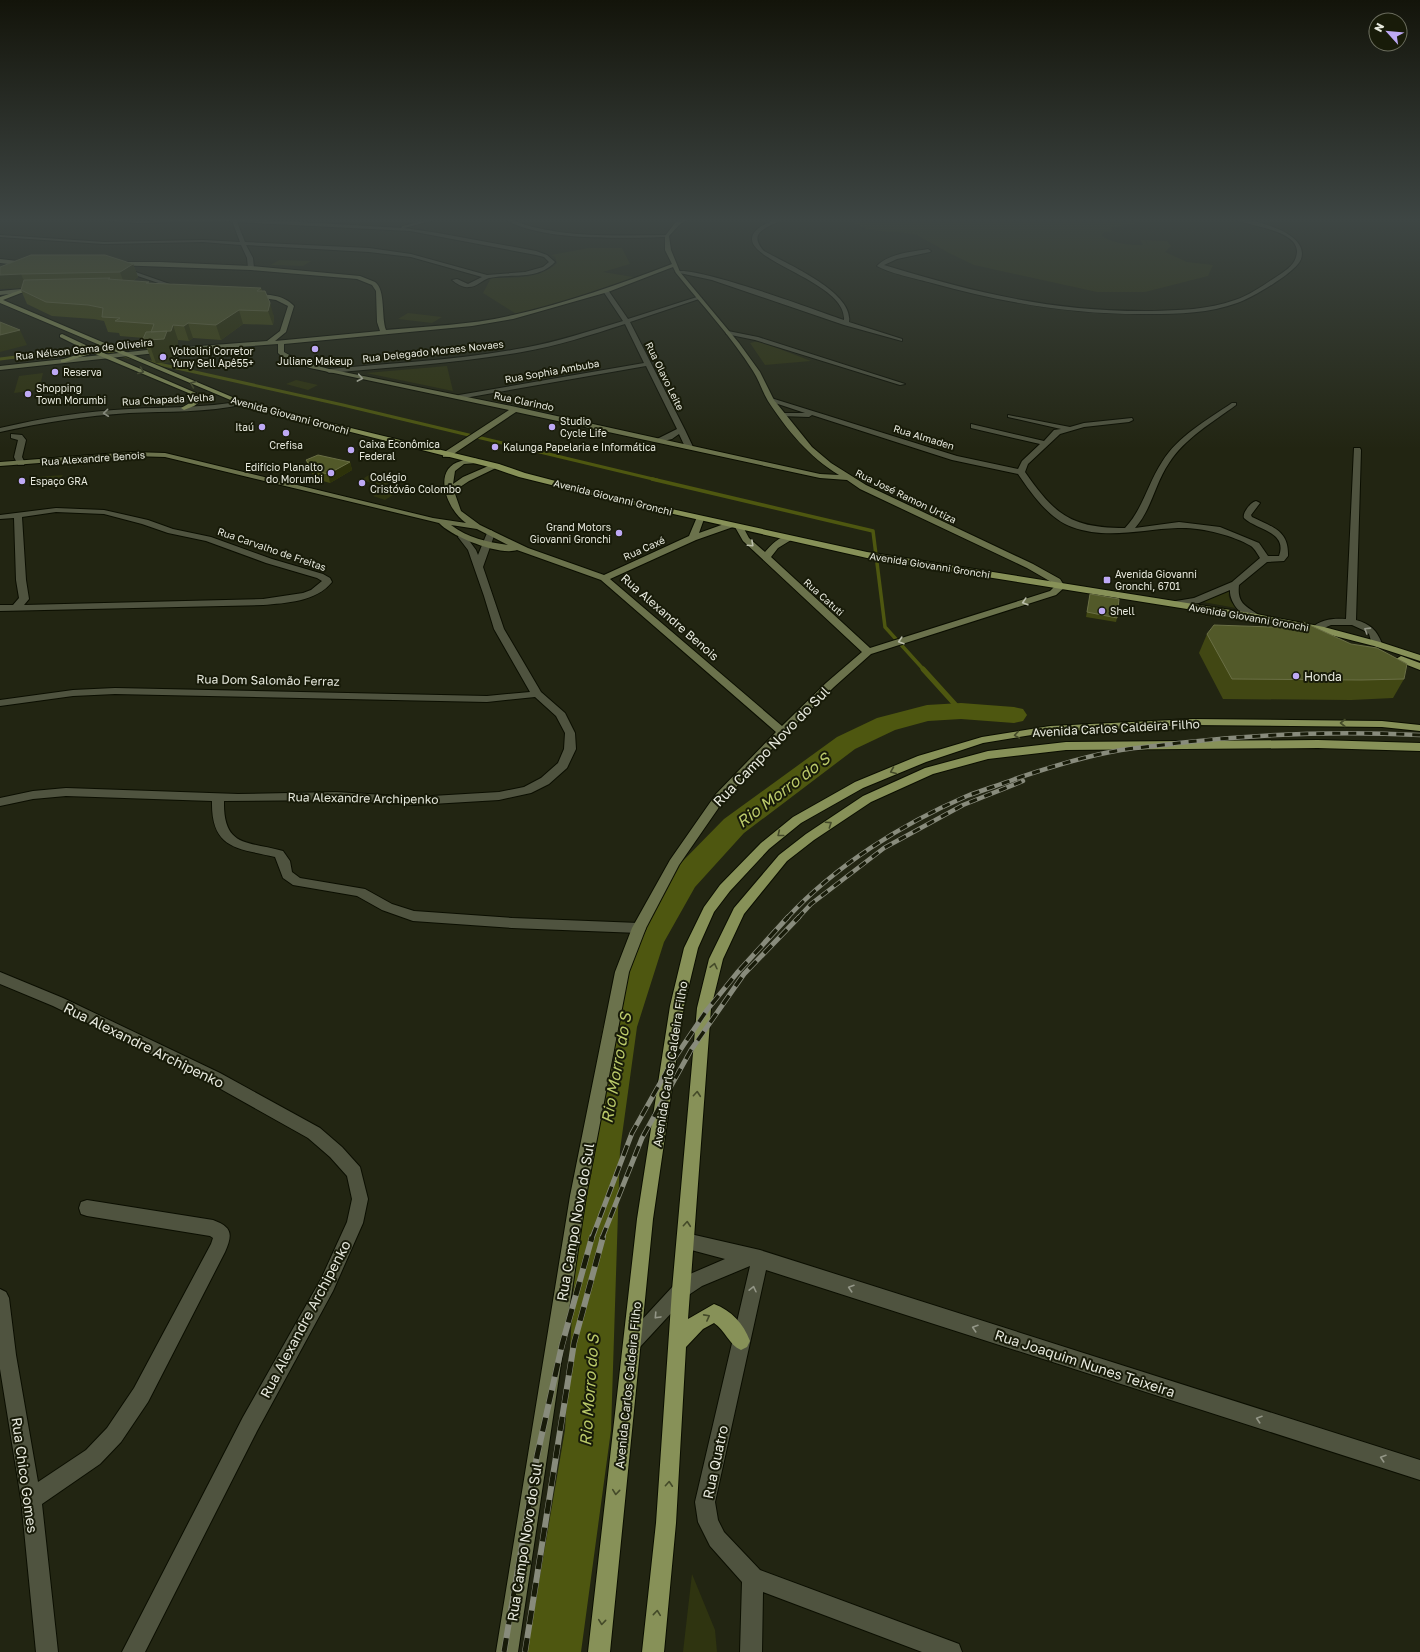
<svg xmlns="http://www.w3.org/2000/svg" width="1420" height="1652" font-family="'Golos Text',sans-serif">
<style>
.green{fill:#2f3410}
.lines{fill:none;stroke-linecap:round;stroke-linejoin:round}
.stream-far2{stroke:#4e5710;stroke-width:3}
.stream-far1{stroke:#4e5710;stroke-width:3.5}
.stream{stroke:#4e5710;stroke-width:5}
.river{fill:#4e5710;fill-rule:evenodd}
.street-casing{stroke:#0b0e01;stroke-width:2}
.secondary-casing{stroke:#0b0e01;stroke-width:2}
.primary-casing{stroke:#0b0e01;stroke-width:2}
.street{fill:#4f533f;fill-rule:evenodd}
.secondary{fill:#6b724c;fill-rule:evenodd}
.primary{fill:#879158;fill-rule:evenodd}
.rail-far2-casing{stroke:#888b7c;stroke-width:4.5}
.rail-far1-casing{stroke:#888b7c;stroke-width:5}
.rail-casing{stroke:#888b7c;stroke-width:6}
.rail-far2{stroke:#181b09;stroke-width:3;stroke-dasharray:8;stroke-linecap:butt}
.rail-far1{stroke:#181b09;stroke-width:3.5;stroke-dasharray:11;stroke-linecap:butt}
.rail{stroke:#181b09;stroke-width:5;stroke-dasharray:14;stroke-linecap:butt}
.wall{fill:#414713}
.shaded-wall{fill:#2d320a}
.building{fill:#525929;stroke:#6a6f45}
.oneway{stroke:#444a29}
.oneway2{stroke:#bcbfab}
.oneway3{stroke:#939687}
.poi-dot{fill:#bea9f5;stroke:#181b09;stroke-width:1.5}
.labels{text-anchor:middle;dominant-baseline:central;stroke-width:4;stroke-linejoin:round;paint-order:stroke}
.far-street-label{font-size:10px;fill:#e7e9de;stroke:#181b09}
.far-poi-label{font-size:10px;fill:#e7e9de;stroke:#181b09;text-anchor:start}
.street-label{font-size:12px;fill:#e7e9de;stroke:#181b09}
.poi-label{font-size:12px;fill:#e7e9de;stroke:#181b09;text-anchor:start}
.near-street-label{font-size:14px;fill:#e7e9de;stroke:#181b09}
.near-water-label{font-size:16px;font-style:italic;fill:#bbca6a;stroke:#181b09}
</style>
<rect width="100%" height="100%" fill="#222512"/>
<path class="green" d="M922,218h229l-22,7 -18,2 1,4 -9,2 -1,3c13,8 26,9 41,9l-3,-5h5l3,6 -2,-6 21,1 4,5 -6,6 22,10 26,3 -5,11 -63,16h-48l-123,-27 -25,-12 -34,-19 -46,-4 -20,-9c24,1 50,4 73,-3z
M589,248h33l8,16 -27,8 36,6 -71,23 -50,14 -35,-22 8,-15c21,0 50,1 66,-15l-2,-6 -4,-2z
M279,260l32,1 -8,5 -32,-1z
M408,313l34,4 -10,6 -34,-4z
M758,341l6,2 47,18 -46,4 -15,-22z
M447,366l6,25 -87,-18z
M43,373l-4,17 -25,3 5,-17z
M296,380l22,5 -10,5 -22,-6z
M372,473l23,6 -11,7 -23,-6z
M63,475l-5,7 -25,2 5,-7z
M392,485l12,3 -19,12 -12,-4z
M1231,588c-5,8 -1,13 5,20l-33,-6z
M692,1574l23,56 2,22h-34z"/>
<g class="lines">
<path class="stream-far2" d="M0,359l88,-11 45,10
M141,360l202,45 314,75"/>
<path class="stream-far1" d="M652,479l221,52 12,96 39,43"/>
<path class="stream" d="M923,669l38,42"/>
<path class="river" d="M961,703l53,4 9,2 4,6 -4,6 -9,2 -53,-4 -33,2 -33,9 -40,19 -111,84 -49,54 -31,55 -27,85 -17,123 -9,280 -30,222h-54l38,-222 17,-280 21,-123 29,-86 41,-70 51,-52 113,-82 40,-19 50,-13z"/>
<defs>
<path id="street" d="M75,218l62,3 97,-3 168,10 -1,-1 2,-1 31,-8h8l-38,10 34,5 98,18 11,4 8,7c-18,19 -44,11 -66,16 -7,2 -12,9 -20,9 -6,1 -12,-3 -17,-7l5,-1 11,5 14,-7 -71,-20 -42,-5 -123,-7 7,13 1,10 -3,2 -3,-2 -1,-10 -6,-13 -38,-3 -99,2 -104,-7v-2l104,7 99,-2 37,2 -8,-21 -95,2zM237,222l173,9 126,24 8,2 5,5 -6,5 -18,5 -38,3 -76,-21 -42,-6 -124,-6z
M503,218c8,0 13,4 20,6 12,4 24,6 36,8 36,5 72,3 108,3l2,1 -2,1c-42,1 -130,5 -164,-19z
M779,218h6c-13,9 -40,12 -21,33 21,12 90,41 85,71l53,17v2l-58,-16 -132,-45 -37,-8c15,-9 146,40 169,48 3,-36 -90,-57 -92,-80 -1,-12 18,-18 27,-22z
M1231,218c19,0 79,14 70,41 -4,13 -51,40 -64,44 -27,10 -58,11 -87,11 -75,1 -146,-11 -218,-31 -14,-4 -44,-10 -55,-17 12,-13 35,-14 51,-17l3,2 -1,1 -33,7 -13,6c92,28 170,47 267,46 28,-1 57,-1 84,-11 16,-5 30,-16 44,-25 9,-6 17,-11 18,-23 1,-23 -52,-26 -66,-34z
M120,268h4l60,21 -5,1 -59,-20z
M606,289l2,1 20,29 69,-22 5,1 -72,24 55,108 8,17 -1,2h-6l-7,-15 -7,5 -13,3 -4,-2 22,-11 -31,-63 -187,33 -3,-2 3,-2 185,-32 -19,-39c-34,11 -68,22 -103,28 -64,11 -128,15 -193,21l-3,-2 3,-2c65,-6 130,-9 194,-21 34,-6 67,-17 100,-27l-20,-30z
M728,331l30,6 147,47 -5,1 -145,-45 -29,-6v-2z
M771,398l186,58 61,13 4,-8 18,-17 -69,-16v-4l73,17 10,-11 7,-1 -53,-12v-2l62,12 14,-4 48,-5 1,2 -4,2 -45,5 -24,7 -32,30 -3,8c30,43 46,56 100,56 18,-19 23,-45 37,-66 16,-26 45,-42 70,-59h4v2c-23,17 -51,33 -67,58 -14,20 -17,46 -34,65l44,-6 41,5 39,16 9,13h11c9,-25 -23,-26 -35,-38 -2,-5 7,-16 12,-17l4,2 -9,12 1,2c20,10 37,13 36,39l-4,5 -17,1 -28,23c-2,18 6,21 20,30l2,2 -2,2c-14,3 -30,-16 -29,-29l-31,13 -29,3 -2,-2 2,-2 24,-4 38,-16 28,-24c-2,-3 -5,-9 -9,-12 -18,-11 -51,-19 -73,-18 -36,1 -70,12 -106,-1 -23,-8 -41,-34 -54,-53l-66,-14 -140,-45 -3,2 -29,-1 -2,-1 4,-2h23l-36,-12 -1,-1z
M242,401l3,2 -1,1c-37,9 -77,7 -115,9 -43,3 -86,9 -129,19v-4c43,-10 86,-17 130,-19 37,-2 75,-1 112,-8z
M11,434l11,1 4,5 -4,17 3,6 -1,2h-6l-4,-8 4,-17 -7,-2z
M1354,448h6l1,2 -5,170c14,4 21,10 26,24l-5,3 -5,-3 -3,-10 -6,-4 -11,-5h-21l-14,6 -5,-3c8,-9 23,-10 34,-9z
M56,508l48,2 44,10 25,9 38,8 61,22 51,15 7,4 2,4c-16,20 -46,21 -69,23l-263,6v-6h13l6,-7 -3,-18 -2,-62 -14,1v-4zM56,512l48,2 38,10 26,9 38,8 60,22 51,15 5,3 -11,9 -8,3 -40,6 -239,6 5,-6 -3,-19 -4,-63z
M491,530l4,3 -12,34 21,62 37,63 24,21 10,20 1,16 -9,19 -18,16 -18,9 -32,7 -84,5 -79,-5 -112,1c-1,47 24,40 59,50l7,10 2,11 8,6 65,11 27,15 22,7 98,7 127,5 5,1 2,4 -2,4 -5,1 -127,-5 -99,-7 -31,-11 -25,-14 -64,-11 -10,-7 -8,-21c-38,-9 -64,-8 -63,-56l-146,-5 -33,3 -33,7v-8l33,-7 33,-3 172,6 98,-2 79,5 84,-5 25,-5 17,-9 17,-15 6,-14 1,-16 -9,-17 -21,-19 -48,5 -372,-8 -42,2 -73,10v-6l73,-10 42,-2 372,8 43,-4 -36,-63 -10,-33 -16,-46 -10,-13 1,-2h6l11,15 2,5 9,-22z
M0,972l63,26 157,75 100,55 22,19 18,20 8,32 -5,24 -30,68 -76,140 -112,221h-23l121,-235 78,-138 26,-57 5,-23 -5,-23 -17,-19 -22,-19 -98,-55 -157,-77 -53,-22z
M87,1200l126,20c19,7 20,14 12,32l-77,150 -27,40 -21,22 -58,40 16,148h-22l-15,-153 -21,-130v-80l6,3 3,6 7,57 22,127 48,-32 21,-22 27,-40 77,-144 2,-6 -3,-2 -123,-20 -6,-2 -2,-6 2,-6z
M686,1233l74,17 660,210v20l-654,-210 -51,232 3,18 6,12 36,38 191,71 8,3 3,8h-40l-159,-60 -1,60h-22l2,-70 -32,-36 -12,-24 -3,-20 55,-236 -48,20 -15,10 -48,52 -6,3 -6,-3 -3,-6 3,-6 48,-52 15,-10 35,-15 -45,-12 -3,-6 3,-6z"/>
<path id="secondary" d="M684,218h5l-10,7 -10,11 2,14 9,22 59,71 21,29 14,28 38,47 19,16 35,22 167,79 27,15 5,8 -9,8 -185,59 -37,33 -48,47 -62,66 -45,65 -33,63 -17,44 -43,224 -68,456h-22l74,-456 45,-224 17,-44 38,-68 46,-66 60,-62 -175,-152 -84,-30c-17,6 -65,-13 -78,-27l-274,-66 -33,-1 -132,10v-4l132,-10 33,1 268,65 33,5c-19,-13 -35,-54 -5,-62 5,-2 11,-3 16,-2v4l-13,1 -9,7 -2,13 10,-7 30,-13h6l1,2 -31,15 -15,10 7,20 19,14 48,23 76,27 85,-39 8,-19h3l4,2 -5,14 28,-10h6l1,2 -1,2 -37,13 -86,39 172,147 44,-43 36,-31 -119,-111 -8,-14 1,-2h6l7,13 16,14c6,-7 16,-18 26,-16l1,2 -1,2 -13,8 -7,9 99,91 180,-57 5,-5 -2,-3 -26,-15 -167,-79 -13,-9 -27,-2 -304,-66 -67,45h-6v-4l66,-43 -199,-42 -25,-9 -7,-6v-9l-131,10 -147,16v-4l147,-16 120,-9 13,-10 8,-25 -12,-6 -26,-4v-2l2,-1c15,2 31,1 42,13l-8,26 -11,9 105,-10 -3,-9 -1,-31 -4,-6 -15,-6 -106,-9 -136,-5 -1,-1 3,-2h43l91,4 109,10c5,2 10,4 15,6 11,8 6,35 11,48 42,-4 85,-5 127,-15 54,-12 107,-31 159,-51l-7,-14v-14l10,-13zM673,267l3,6c26,32 55,63 77,98 6,9 9,20 15,30 19,29 41,56 71,74l-19,-1 -304,-67 -187,-38 -29,-8 -16,-9v-8l188,-18 41,-7 95,-27zM451,525l26,4 31,16c-21,-3 -40,-7 -57,-20z
M0,259l26,3 3,2 -3,2 -26,-3z
M32,288l3,2 -1,1 -34,4v-4z"/>
<path id="primary" d="M21,290l5,1 -23,9 241,102 255,62 26,9 92,24 250,55 389,62 68,13 56,15 40,13v6l-46,-15 -51,-13 -67,-13 -389,-62 -251,-57 -97,-24 -26,-9 -253,-64 -240,-101v-6z
M62,334l32,15 7,-1 1,1 -3,2 97,42 -5,1 -98,-41 -28,9h-4v-2l27,-9 -28,-14v-2z
M202,396l5,1 -13,9 -10,4 -3,-2z
M1401,656l19,7v7l-23,-9 -1,-2z
M1193,719l189,2 38,4v6l-38,-4 -189,-2 -143,7 -67,11 -57,19 -63,26 -62,35 -32,26 -39,42 -16,21 -16,36 -14,58 -31,213 -43,433h-22l49,-433 33,-213 14,-58 20,-41 16,-22 41,-42 32,-26 62,-35 63,-26 64,-19 68,-11z
M1318,740l102,3v8l-102,-3 -252,2 -78,9 -55,15 -62,28 -57,38 -27,21 -43,53 -21,45 -12,49 -23,311 26,-15c18,7 29,19 36,37l-3,6 -6,3c-12,-5 -16,-20 -27,-27l-11,6 -17,18 -10,176 -12,129h-22l14,-129 16,-233 25,-282 12,-49 25,-51 45,-53 27,-21 57,-38 62,-28 63,-17 78,-9z"/>
</defs>
<use href="#street" class="street-casing"/>
<use href="#secondary" class="secondary-casing"/>
<use href="#primary" class="primary-casing"/>
<use href="#street" class="street"/>
<use href="#secondary" class="secondary"/>
<use href="#primary" class="primary"/>
<defs>
<path id="rail-far2" d="M787,918c49,-53 115,-94 180,-122 16,-6 32,-11 48,-17 35,-12 70,-23 106,-29 19,-3 38,-4 57,-7 80,-9 161,-12 242,-8
M798,918l13,-14 73,-56 79,-43 60,-24"/>
<path id="rail-far1" d="M592,1238l40,-105 40,-71 35,-52 30,-37 51,-56
M602,1238l40,-100 49,-88 53,-76 55,-57"/>
<path id="rail" d="M504,1652l33,-196 25,-111 30,-108
M525,1652l49,-309 29,-106"/>
</defs>
<use href="#rail-far2" class="rail-far2-casing"/>
<use href="#rail-far1" class="rail-far1-casing"/>
<use href="#rail" class="rail-casing"/>
<use href="#rail-far2" class="rail-far2"/>
<use href="#rail-far1" class="rail-far1"/>
<use href="#rail" class="rail"/>
</g>
<path class="wall" d="M133,264l5,13 -5,4 16,2 112,5 13,29 -1,8 -30,-1 -22,16 -28,-2 -4,3 -11,-1 -1,6 -5,1 3,6 -3,9 -16,1 -4,-2 -9,-22 1,-1 -24,-2 -1,-3 -11,-1 -4,-11 -10,-2 -42,-3 -25,-12 -6,-14v-2l-21,-21z
M306,460l44,2 2,8 -22,13 -14,-4 -7,-10z
M1090,594l27,24 -1,4 -30,-5z
M1303,622l101,57 -11,19 -42,2 -128,-1 -24,-46 8,-19 93,-6z"/>
<path class="shaded-wall" d="M133,264l5,13 -13,9 -5,-14z
M21,274l6,14 -27,1v-14z
M270,303l4,14 -1,8 -5,-14z
M239,310l4,14 -22,16 -5,-15z
M188,323l5,15 -4,3 -5,-15z
M173,325l5,15 -1,6 -5,1 3,6 -3,9 -16,1 -8,-23z
M20,330l7,15 -27,7v-17z
M350,462l2,8 -22,13 -2,-9z"/>
<path class="building" d="M31,255h74l28,9 -13,8 -99,2 -21,1v-8z
M110,278l-2,1 41,3 -3,1 115,5 -4,3h8l5,12 -2,8 -29,-1 -23,15 -28,-2 -4,3 -11,-1 -2,6 -20,1 3,-8 -39,-3 5,-3 -18,-1 1,-9 -15,-3 -42,-3 -25,-12 3,-10z
M0,322l20,8 -20,5z
M167,331l-3,8 -16,1 -5,-1 3,-7z
M318,455l32,7 -22,12 -14,-3 -8,-11z
M1090,594l29,5 -2,19 -30,-6z
M1303,622l48,22 26,4 30,16 -3,15 -43,1 -129,-1 -25,-45 7,-9 86,3z"/>
<defs><path id="oneway-chevron" d="M-2-3.5L2.5 0L-2 3.5" fill="none" stroke-width="1.6" stroke-linecap="round" stroke-linejoin="round"/></defs>
<g class="oneway">
<use href="#oneway-chevron" transform="translate(141 371) rotate(23)"/>
<use href="#oneway-chevron" transform="translate(193 384) rotate(-157)"/>
<use href="#oneway-chevron" transform="translate(1343 723) rotate(-180)"/>
<use href="#oneway-chevron" transform="translate(1017 735) rotate(171)"/>
<use href="#oneway-chevron" transform="translate(893 771) rotate(158)"/>
<use href="#oneway-chevron" transform="translate(829 824) rotate(-34)"/>
<use href="#oneway-chevron" transform="translate(780 834) rotate(141)"/>
<use href="#oneway-chevron" transform="translate(714 966) rotate(-77)"/>
<use href="#oneway-chevron" transform="translate(697 1094) rotate(-85)"/>
<use href="#oneway-chevron" transform="translate(687 1224) rotate(-85)"/>
<use href="#oneway-chevron" transform="translate(707 1317) rotate(-28)"/>
<use href="#oneway-chevron" transform="translate(669 1484) rotate(-86)"/>
<use href="#oneway-chevron" transform="translate(616 1492) rotate(96)"/>
<use href="#oneway-chevron" transform="translate(657 1613) rotate(-84)"/>
<use href="#oneway-chevron" transform="translate(602 1622) rotate(96)"/>
</g>
<g class="oneway2">
<use href="#oneway-chevron" transform="translate(360 378) rotate(11)"/>
<use href="#oneway-chevron" transform="translate(751 544) rotate(43)"/>
<use href="#oneway-chevron" transform="translate(1025 602) rotate(163)"/>
<use href="#oneway-chevron" transform="translate(901 641) rotate(163)"/>
</g>
<g class="oneway3">
<use href="#oneway-chevron" transform="translate(106 413) rotate(174)"/>
<use href="#oneway-chevron" transform="translate(1367 630) rotate(-148)"/>
<use href="#oneway-chevron" transform="translate(851 1288) rotate(-162)"/>
<use href="#oneway-chevron" transform="translate(753 1289) rotate(-77)"/>
<use href="#oneway-chevron" transform="translate(657 1316) rotate(133)"/>
<use href="#oneway-chevron" transform="translate(975 1328) rotate(-162)"/>
<use href="#oneway-chevron" transform="translate(1259 1419) rotate(-162)"/>
<use href="#oneway-chevron" transform="translate(1383 1458) rotate(-162)"/>
</g>
<linearGradient id="sky" x2="0" y2="1"><stop stop-color="#13140a"/><stop offset="0.49" stop-color="#3e4644"/><stop offset="1" stop-color="#3e4644" stop-opacity="0"/></linearGradient>
<rect width="1420" height="449" fill="url(#sky)"/>
<g class="poi-dot">
<circle cx="315" cy="349" r="4"/>
<circle cx="163" cy="357" r="4"/>
<circle cx="55" cy="372" r="4"/>
<circle cx="28" cy="394" r="4"/>
<circle cx="262" cy="427" r="4"/>
<circle cx="552" cy="427" r="4"/>
<circle cx="286" cy="433" r="4"/>
<circle cx="495" cy="447" r="4"/>
<circle cx="351" cy="450" r="4"/>
<circle cx="331" cy="473" r="4"/>
<circle cx="22" cy="481" r="4"/>
<circle cx="362" cy="483" r="4"/>
<circle cx="619" cy="533" r="4"/>
<rect x="1103" y="576" width="8" height="8" rx="2"/>
<circle cx="1102" cy="611" r="4"/>
<circle cx="1296" cy="676" r="4"/>
</g>
<g class="labels">
<g class="far-street-label">
<text transform="translate(84 349) rotate(-6)">Rua Nélson Gama de Oliveira</text>
<text transform="translate(433 351) rotate(-6)">Rua Delegado Moraes Novaes</text>
<text transform="translate(552 371) rotate(-10)">Rua Sophia Ambuba</text>
<text transform="translate(665 376) rotate(64)">Rua Olavo Leite</text>
<text transform="translate(168 399) rotate(-3)">Rua Chapada Velha</text>
<text transform="translate(524 401) rotate(12)">Rua Clarindo</text>
<text transform="translate(290 415) rotate(15)">Avenida Giovanni Gronchi</text>
<text transform="translate(924 437) rotate(17)">Rua Almaden</text>
<text transform="translate(93 458) rotate(-4)">Rua Alexandre Benois</text>
<text transform="translate(906 496) rotate(26)">Rua José Ramon Urtiza</text>
<text transform="translate(613 497) rotate(14)">Avenida Giovanni Gronchi</text>
<text transform="translate(644 548) rotate(-24)">Rua Caxé</text>
<text transform="translate(272 549) rotate(19)">Rua Carvalho de Freitas</text>
<text transform="translate(930 565) rotate(9)">Avenida Giovanni Gronchi</text>
<text transform="translate(824 597) rotate(42)">Rua Catuti</text>
<text transform="translate(1249 617) rotate(10)">Avenida Giovanni Gronchi</text>
</g>
<g class="far-poi-label">
<text x="171" y="351">Voltolini Corretor<tspan x="171" dy="12">Yuny Sell Apê55+</tspan></text>
<text x="315" y="361" text-anchor="middle">Juliane Makeup</text>
<text x="63" y="372">Reserva</text>
<text x="36" y="388">Shopping<tspan x="36" dy="12">Town Morumbi</tspan></text>
<text x="560" y="421">Studio<tspan x="560" dy="12">Cycle Life</tspan></text>
<text x="254" y="427" text-anchor="end">Itaú</text>
<text x="359" y="444">Caixa Econômica<tspan x="359" dy="12">Federal</tspan></text>
<text x="286" y="445" text-anchor="middle">Crefisa</text>
<text x="503" y="447">Kalunga Papelaria e Informática</text>
<text x="323" y="467" text-anchor="end">Edifício Planalto<tspan x="323" dy="12">do Morumbi</tspan></text>
<text x="370" y="477">Colégio<tspan x="370" dy="12">Cristóvão Colombo</tspan></text>
<text x="30" y="481">Espaço GRA</text>
<text x="611" y="527" text-anchor="end">Grand Motors<tspan x="611" dy="12">Giovanni Gronchi</tspan></text>
<text x="1115" y="574">Avenida Giovanni<tspan x="1115" dy="12">Gronchi, 6701</tspan></text>
<text x="1110" y="611">Shell</text>
</g>
<g class="street-label">
<text transform="translate(670 617) rotate(41)">Rua Alexandre Benois</text>
<text transform="translate(268 680) rotate(1)">Rua Dom Salomão Ferraz</text>
<text transform="translate(1116 728) rotate(-3)">Avenida Carlos Caldeira Filho</text>
<text transform="translate(363 798) rotate(1)">Rua Alexandre Archipenko</text>
<text transform="translate(670 1064) rotate(-81)">Avenida Carlos Caldeira Filho</text>
<text transform="translate(628 1385) rotate(-84)">Avenida Carlos Caldeira Filho</text>
</g>
<g class="poi-label">
<text x="1304" y="676">Honda</text>
</g>
<g class="near-street-label">
<text transform="translate(771 746) rotate(-46)">Rua Campo Novo do Sul</text>
<text transform="translate(144 1045) rotate(26)">Rua Alexandre Archipenko</text>
<text transform="translate(575 1222) rotate(-80)">Rua Campo Novo do Sul</text>
<text transform="translate(305 1319) rotate(-62)">Rua Alexandre Archipenko</text>
<text transform="translate(1085 1363) rotate(18)">Rua Joaquim Nunes Teixeira</text>
<text transform="translate(715 1462) rotate(-78)">Rua Quatro</text>
<text transform="translate(25 1475) rotate(82)">Rua Chico Gomes</text>
<text transform="translate(524 1542) rotate(-81)">Rua Campo Novo do Sul</text>
</g>
<g class="near-water-label">
<text transform="translate(783 790) rotate(-37)">Rio Morro do S</text>
<text transform="translate(616 1068) rotate(-80)">Rio Morro do S</text>
<text transform="translate(589 1390) rotate(-86)">Rio Morro do S</text>
</g>
</g>
<g transform="translate(1388 32) rotate(297)"><circle r="19" fill="#181b09" stroke="#6b6d5e"/>
<path d="M0-3L7 15L0 10L-7 15Z" fill="#bea9f5"/>
<text y="-6" font-size="11" font-weight="bold" text-anchor="middle" fill="#e7e9de">N</text>
</g>
</svg>
